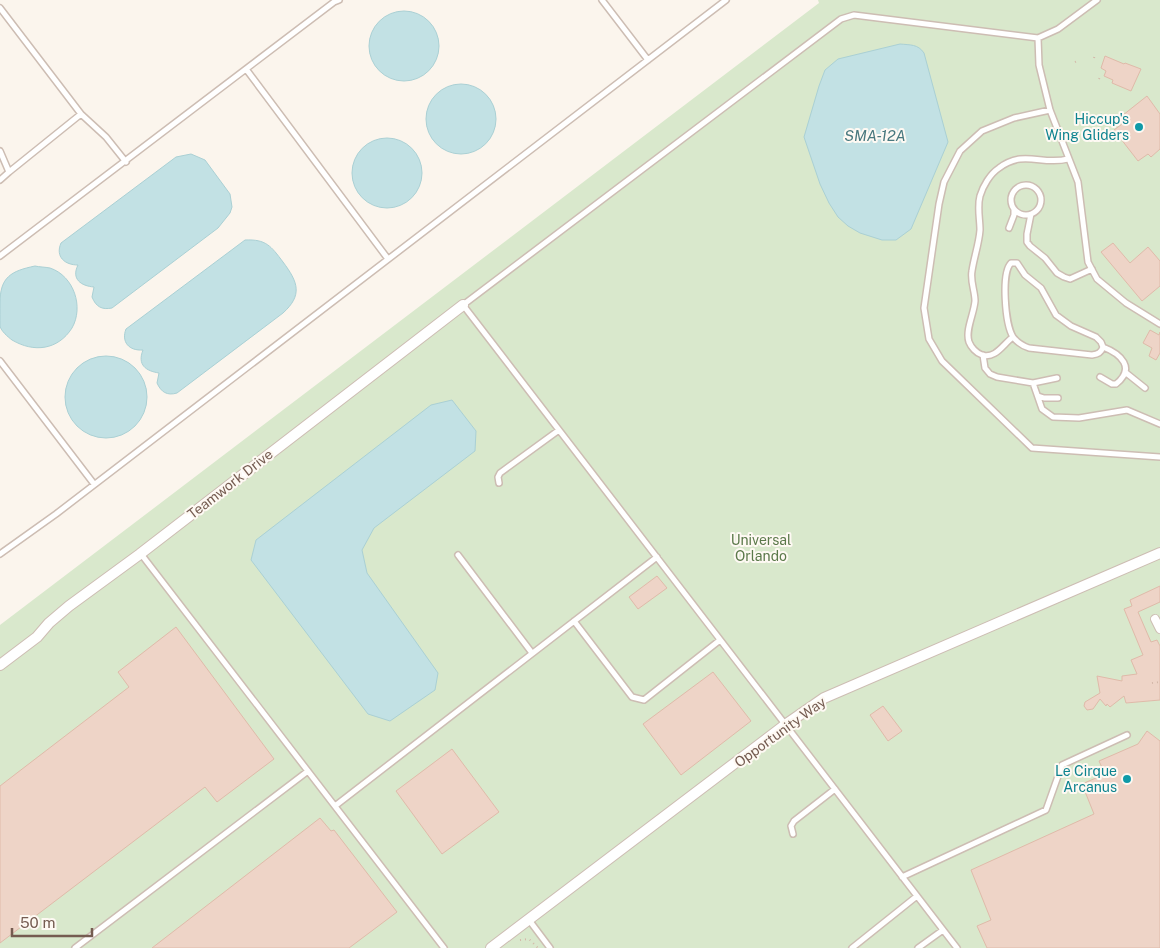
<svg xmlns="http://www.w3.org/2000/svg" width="1160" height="948" font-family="'Public Sans',sans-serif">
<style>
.green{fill:#d9e8cc}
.water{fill:#c2e1e4;stroke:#aad0d4}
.building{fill:#eed4c7;stroke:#dfbaa9}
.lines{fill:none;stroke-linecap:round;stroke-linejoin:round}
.service-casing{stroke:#cdbdb3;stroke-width:8}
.pedestrian-casing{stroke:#cdbdb3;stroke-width:10}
.minor-casing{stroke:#cdbdb3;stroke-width:12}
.path{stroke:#d3b7a9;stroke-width:2;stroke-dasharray:1 4;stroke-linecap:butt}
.service{stroke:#fff;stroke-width:5}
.pedestrian{stroke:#fff;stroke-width:8}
.minor{stroke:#fff;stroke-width:10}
.culture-dot{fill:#0f9aa8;stroke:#fef9f3;stroke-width:2}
.labels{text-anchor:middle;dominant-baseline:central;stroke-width:4;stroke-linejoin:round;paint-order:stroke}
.culture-label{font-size:14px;fill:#0d838f;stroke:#fef9f3;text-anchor:end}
.street-label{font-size:14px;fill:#755c51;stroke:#fef9f3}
.park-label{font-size:14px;fill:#5b794a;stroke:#fef9f3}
.water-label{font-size:15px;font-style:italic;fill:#49797f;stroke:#fef9f3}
</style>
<rect width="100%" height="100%" fill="#fbf5ed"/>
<path class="green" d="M818,0h342v948h-1160v-323l819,-622z"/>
<path class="water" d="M369 46a35 35 0 1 1 70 0a35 35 0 1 1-70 0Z
M900,44c10,1 18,0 24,9l24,89 -37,87 -15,11h-14l-22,-7 -12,-7 -10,-9 -9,-14 -9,-19 -16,-47 15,-51 6,-16 13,-11z
M426 119a35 35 0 1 1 70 0a35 35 0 1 1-70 0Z
M352 173a35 35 0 1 1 70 0a35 35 0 1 1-70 0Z
M191,154l14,6 25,34 2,13 -2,6 -12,15 -106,80c-10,2 -16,-1 -20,-11l2,-10c-13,-1 -23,-8 -16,-22 -13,0 -23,-8 -17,-22l115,-86z
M245,240c21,-1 26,6 38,22 15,20 20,33 0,51l-106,80c-10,3 -16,-1 -20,-10l2,-10c-13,-2 -22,-8 -16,-23 -14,1 -22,-8 -17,-21z
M35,266c4,1 10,1 15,2 24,8 34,39 22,60 -14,22 -38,25 -60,12 -4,-3 -11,-9 -12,-14 0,-7 0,-16 0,-23 0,-26 11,-32 35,-37z
M65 397a41 41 0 1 1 82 0a41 41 0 1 1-82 0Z
M452,400l24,31 -1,20 -101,77 -12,22 5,23 71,100 -3,17 -45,31 -22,-7 -117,-154 5,-20 175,-135z"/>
<path class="building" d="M1105,56l19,8 1,-1 16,6 -10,22 -19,-8 1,-3 -9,-4 2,-5 -5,-3z
M1147,96l13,18v35l-9,8 -3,-3 -10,7 -24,-31 8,-6 -4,-5z
M1113,243l17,20 18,-16 12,14v25l-18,15 -41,-49z
M1150,330l9,5 1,-3v21l-4,7 -7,-4 3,-8 -9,-5z
M657,576l10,12 -29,21 -9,-12z
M1160,586v16l-22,10 13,30 6,-2 3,6v54l-34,3 -2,-7 -14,11 -3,-3 -1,2 -6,-7 -7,10 -6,1 -3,-4 1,-4 15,-9 -3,-17 25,5v-5l15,-2 -6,-14 12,-5 -19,-46 8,-3 -2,-6z
M176,627l98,132 -57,43 -12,-15 -205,156v-157l129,-99 -11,-15z
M713,672l38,49 -70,54 -38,-51z
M883,706l19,25 -14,10 -18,-26z
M1147,731l13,10v207h-173l-10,-22 14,-6 -20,-50 123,-56 -12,-30 23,-10 -6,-13 39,-17z
M452,749l47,63 -57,42 -46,-63z
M320,818l11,13 3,-1 63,82 -48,36h-197z"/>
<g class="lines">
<defs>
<path id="service" d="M602,0l46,60
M0,8l81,106 -72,58
M1038,38l1,27 11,45 28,72 10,80 9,17 29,24 34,21
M246,69l142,190
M1050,110l-36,8 -32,13 -22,20 -16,31 -5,22 -15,104 5,31 13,22 90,87 128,9
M81,114l25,23 20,25
M0,151l9,21 -9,8
M1011 200a15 15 0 1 1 30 0a15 15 0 1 1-30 0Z
M1031,214l-4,20v8l3,4 15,12 12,15 7,4 6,2 22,-10
M1009,228l5,-13v-6
M0,256l334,-254 5,-2
M1011,263h6l8,12 16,13 15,27 15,11 25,11 5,5 2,5c-2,6 -5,7 -11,8l-63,-7c-6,-2 -12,-6 -16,-11 -8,-13 -12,-64 -2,-74z
M1013,337c-10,7 -17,22 -31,18 -6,-2 -11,-8 -13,-13 -4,-12 5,-28 6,-41 0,-10 -5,-20 -3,-30 2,-14 7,-27 8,-41 0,-11 -3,-23 0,-34 3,-10 10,-22 19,-28 25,-19 43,-2 69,-9
M983,355l2,13 5,6 7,3 36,6 24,-5
M0,361l94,123
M1125,372l20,16
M1100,377l12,7h4c20,-16 5,-30 -13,-37
M1033,383l9,26 11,8 26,1 48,-8 33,14
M1038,396l6,2h14
M499,483l-1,-6 2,-4 59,-43
M0,554l56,-40 670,-514
M141,554l303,394
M458,555l74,98
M574,621l58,76 12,3 76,-60
M335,806l322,-249
M793,834l-2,-8 3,-5 41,-32
M902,877l144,-67 16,-45 65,-30
M529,920l21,28
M75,948l233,-177
M852,948l65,-52
M918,948l25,-18
M957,948l-494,-643 378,-286 13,-4 184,23 20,-9 39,-29"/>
<path id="pedestrian" d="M1155,619l5,10"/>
<path id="minor" d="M0,665l37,-28 12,-14 20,-17 71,-52 323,-249
M491,948l294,-223 39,-27 336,-145"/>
</defs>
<use href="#service" class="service-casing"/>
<use href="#pedestrian" class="pedestrian-casing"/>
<use href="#minor" class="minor-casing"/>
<path class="path" d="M1094,58l1,-3
M1075,62l2,-1
M1099,79l2,-4
M1152,683l8,-1
M520,940l9,-1 9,9"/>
<use href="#service" class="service"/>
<use href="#pedestrian" class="pedestrian"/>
<use href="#minor" class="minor"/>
</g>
<g class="culture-dot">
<circle cx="1139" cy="127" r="5"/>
<circle cx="1127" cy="779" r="5"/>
</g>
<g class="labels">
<g class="culture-label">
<text x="1129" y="119">Hiccup's<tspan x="1129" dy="16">Wing Gliders</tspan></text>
<text x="1117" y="771">Le Cirque<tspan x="1117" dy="16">Arcanus</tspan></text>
</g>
<g class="street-label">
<text transform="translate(230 484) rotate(-38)">Teamwork Drive</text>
<text transform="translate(780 732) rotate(-36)">Opportunity Way</text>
</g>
<g class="park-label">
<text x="761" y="540">Universal<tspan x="761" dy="16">Orlando</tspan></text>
</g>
<g class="water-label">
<text x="875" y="135">SMA-12A</text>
</g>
</g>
<path d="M12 928v8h80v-8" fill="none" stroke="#755c51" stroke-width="2.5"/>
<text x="20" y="928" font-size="15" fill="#755c51" stroke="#fef9f3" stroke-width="4" paint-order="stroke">50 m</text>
</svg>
